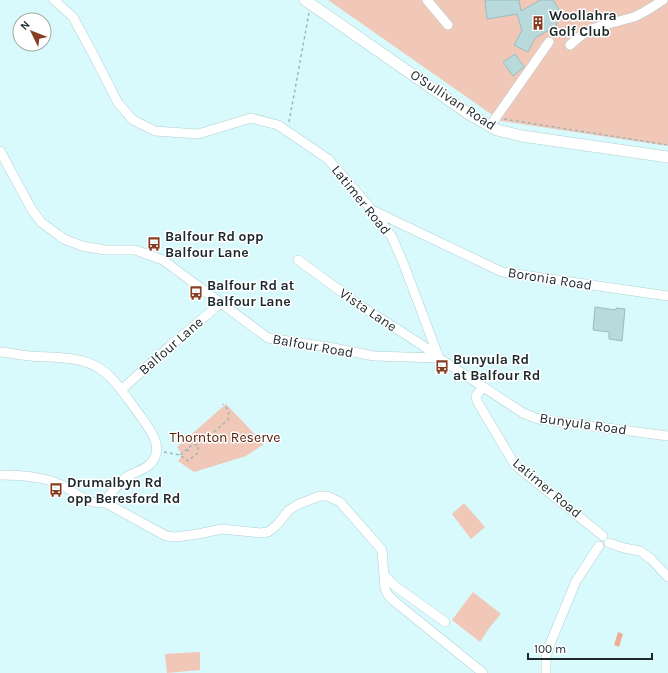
<svg xmlns="http://www.w3.org/2000/svg" width="668" height="673" font-family="Karla,sans-serif">
<style>
.green{fill:#f1c7b7}
.water{fill:#efad95}
.building{fill:#b9dadd;stroke:#9cbbbe}
.lines{fill:none;stroke-linecap:round;stroke-linejoin:round}
.minor-casing{stroke:#b0d0d3;stroke-width:10}
.major-casing{stroke:#b0d0d3;stroke-width:12}
.path{stroke:#9cb6b9;stroke-width:1.5;stroke-dasharray:3 3;stroke-linecap:butt}
.minor{stroke:#fff;stroke-width:9}
.major{stroke:#fff;stroke-width:11}
.labels{text-anchor:middle;dominant-baseline:central;stroke-width:3;stroke-linejoin:round;paint-order:stroke}
.poi-label{font-size:14px;font-weight:bold;fill:#1c282a;stroke:#fff;text-anchor:start}
.street-label{font-size:14px;fill:#1c282a;stroke:#fff}
.park-label{font-size:14px;fill:#531a02;stroke:#fff}
</style>
<rect width="100%" height="100%" fill="#d9fafd"/>
<path class="green" d="M328,0h340v146l-167,-25z
M226,404l38,40 -18,12 -52,16 -16,-11 4,-6 -5,-8z
M464,503l21,24 -14,12 -19,-25z
M473,592l28,22 -11,13 -10,15 -28,-22z
M200,652v18l-33,3 -2,-19z"/>
<path class="water" d="M618,632l5,2 -4,13 -5,-2z"/>
<path class="building" d="M485,0h34l2,11 19,-11h13l7,11 -4,15 -21,12 -7,14 -14,-7 8,-15 -5,-16 -30,5z
M515,54l9,13 -11,9 -10,-14z
M595,307l21,3v-2l9,1 -3,32 -13,-2v-7l-16,-2z"/>
<g class="lines">
<defs>
<path id="minor" d="M54,0l19,17 20,37 25,49 15,17 22,11 43,3 53,-16 27,7 50,34 44,51 20,27 12,28 35,93
M427,0l21,25
M570,45c21,-21 37,-20 64,-28 10,-4 20,-11 29,-17
M490,126l59,-84
M0,151l32,59 9,12 12,9 11,8 18,7 23,4h30l28,10 105,78 60,9 46,9 65,2
M374,211l128,61 166,24
M298,260l63,46 61,39 17,13 84,55 15,6 130,17
M0,352c10,1 20,3 30,4 26,2 55,-1 76,17 14,12 25,31 36,45 7,11 19,25 13,39 -6,14 -21,13 -31,22 -8,7 -14,16 -20,23
M483,387l-7,9 1,5 38,64 88,71
M121,390l49,-44 51,-43
M0,475c19,0 41,1 59,9 15,6 27,22 45,18l62,34 10,1 22,-3 24,-5 39,4 7,-1 9,-7 12,-15 10,-6 21,-8h7l13,6 42,48 3,39 3,6 6,6 89,72
M609,543l15,5 16,3 11,8 17,18
M384,575l11,11 50,36
M546,673v-16l4,-13 26,-63 23,-35"/>
<path id="major" d="M305,0l164,114 28,16 25,6 146,21"/>
</defs>
<use href="#minor" class="minor-casing"/>
<use href="#major" class="major-casing"/>
<path class="path" d="M504,119l164,26
M289,122l20,-109
M187,449l3,4
M164,452l16,3 8,6 10,-8v-8
M180,455l12,-10h6l30,-25 1,-9 -6,-7"/>
<use href="#minor" class="minor"/>
<use href="#major" class="major"/>
</g>
<defs>
<symbol id="building-bare" viewBox="-9 -9 18 18"><path d="M-4-6H4V6H1V3H-1V6H-4ZM-2.5-4.3h1.7v1.8h-1.7ZM.8-4.3h1.7v1.8H.8ZM-2.5-1h1.7V.8h-1.7ZM.8-1h1.7V.8H.8Z" fill="#873e22" stroke="#fff" stroke-width="2.5" paint-order="stroke"/></symbol>
<symbol id="bus-bare" viewBox="-9 -9 18 18"><path d="M-5-6H5V4H4V6H2V4H-2V6H-4V4H-5ZM-3.5-4V0h7V-4ZM-3.5 1.2v1.5H-2V1.2ZM2 1.2v1.5H3.5V1.2Z" fill="#873e22" stroke="#fff" stroke-width="2.5" paint-order="stroke"/></symbol>
</defs>
<g fill-rule="evenodd">
<use href="#building-bare" x="528" y="13" width="20" height="20"/>
<use href="#bus-bare" x="144" y="234" width="20" height="20"/>
<use href="#bus-bare" x="186" y="283" width="20" height="20"/>
<use href="#bus-bare" x="432" y="357" width="20" height="20"/>
<use href="#bus-bare" x="46" y="480" width="20" height="20"/>
</g>
<g class="labels">
<g class="poi-label">
<text x="549" y="15">Woollahra<tspan x="549" dy="16">Golf Club</tspan></text>
<text x="165" y="236">Balfour Rd opp<tspan x="165" dy="16">Balfour Lane</tspan></text>
<text x="207" y="285">Balfour Rd at<tspan x="207" dy="16">Balfour Lane</tspan></text>
<text x="453" y="359">Bunyula Rd<tspan x="453" dy="16">at Balfour Rd</tspan></text>
<text x="67" y="482">Drumalbyn Rd<tspan x="67" dy="16">opp Beresford Rd</tspan></text>
</g>
<g class="street-label">
<text transform="translate(453 100) rotate(33)">O'Sullivan Road</text>
<text transform="translate(361 200) rotate(51)">Latimer Road</text>
<text transform="translate(550 279) rotate(9)">Boronia Road</text>
<text transform="translate(368 310) rotate(34)">Vista Lane</text>
<text transform="translate(171 346) rotate(-41)">Balfour Lane</text>
<text transform="translate(313 346) rotate(10)">Balfour Road</text>
<text transform="translate(583 424) rotate(8)">Bunyula Road</text>
<text transform="translate(547 488) rotate(40)">Latimer Road</text>
</g>
<g class="park-label">
<text x="225" y="437">Thornton Reserve</text>
</g>
</g>
<g transform="translate(32 32) rotate(313)"><circle r="19" fill="#ffffff" stroke="#a4a9aa"/>
<path d="M0-3L7 15L0 10L-7 15Z" fill="#873e22"/>
<text y="-6" font-size="11" font-weight="bold" text-anchor="middle" fill="#1c282a">N</text>
</g>
<path d="M528 653v6h124v-6" fill="none" stroke="#1c282a" stroke-width="2"/>
<text x="534" y="653" font-size="12" fill="#1c282a" stroke="#ffffff" stroke-width="3" paint-order="stroke">100 m</text>
</svg>
